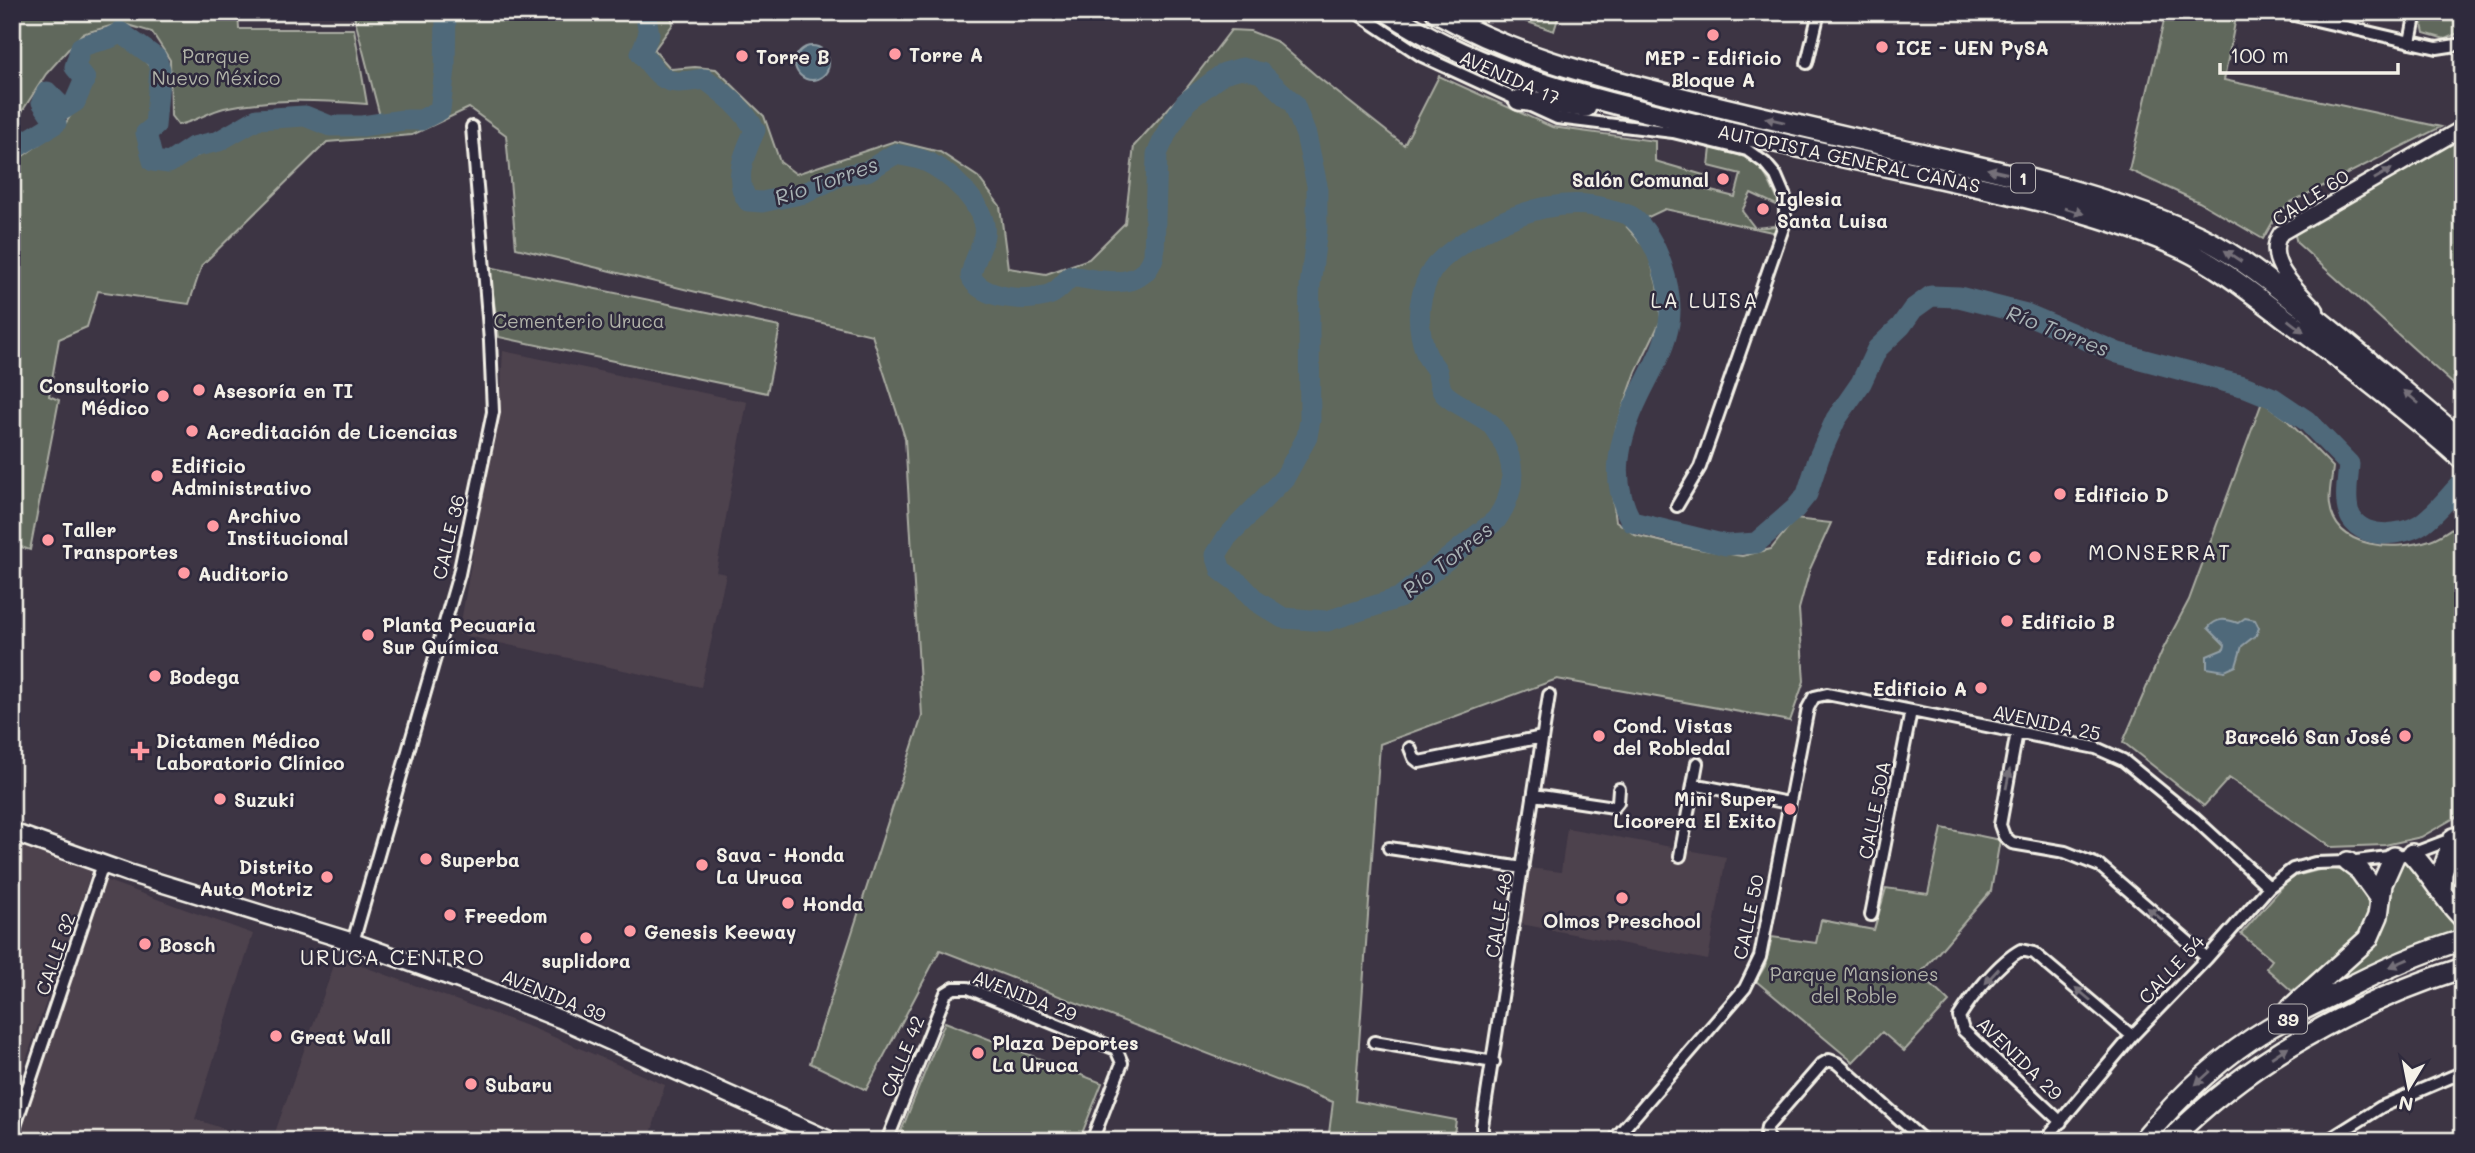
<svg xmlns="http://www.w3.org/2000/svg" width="2475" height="1153" font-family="Mali,sans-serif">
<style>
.built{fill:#4e424d}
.green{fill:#60685b;stroke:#aaaca2;stroke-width:2;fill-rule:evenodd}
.water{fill:#50697a;stroke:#929fa6;stroke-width:2}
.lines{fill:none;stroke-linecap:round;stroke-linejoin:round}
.river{stroke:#50697a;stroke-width:21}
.minor-casing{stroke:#f4f1e8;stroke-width:16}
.tertiary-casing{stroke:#f4f1e8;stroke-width:19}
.secondary-casing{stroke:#f4f1e8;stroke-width:21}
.trunk-casing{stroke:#f4f1e8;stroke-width:24}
.minor{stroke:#2f2a3d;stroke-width:10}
.tertiary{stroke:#2f2a3d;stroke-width:14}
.secondary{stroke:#2f2a3d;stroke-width:16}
.trunk{stroke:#2f2a3d;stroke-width:19}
.oneway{fill:#747079}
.poi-dot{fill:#ff9aa2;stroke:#2f2a3d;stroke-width:2.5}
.labels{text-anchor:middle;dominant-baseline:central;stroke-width:5;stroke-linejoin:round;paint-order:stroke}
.shield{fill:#2f2a3d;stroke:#b9b5b5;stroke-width:2}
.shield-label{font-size:18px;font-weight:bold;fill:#f4f1e8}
.poi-label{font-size:19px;font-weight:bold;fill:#f4f1e8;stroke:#2f2a3d;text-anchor:start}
.park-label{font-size:19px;fill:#b1b3a9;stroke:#2f2a3d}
.street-label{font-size:19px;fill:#f4f1e8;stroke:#2f2a3d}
.water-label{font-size:21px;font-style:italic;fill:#aab4b6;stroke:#2f2a3d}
.neighbourhood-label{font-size:21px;letter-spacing:2px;fill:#f4f1e8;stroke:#2f2a3d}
</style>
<rect width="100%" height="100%" fill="#3d3544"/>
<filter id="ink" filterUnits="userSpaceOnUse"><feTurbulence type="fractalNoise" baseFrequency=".0143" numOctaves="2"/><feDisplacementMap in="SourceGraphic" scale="14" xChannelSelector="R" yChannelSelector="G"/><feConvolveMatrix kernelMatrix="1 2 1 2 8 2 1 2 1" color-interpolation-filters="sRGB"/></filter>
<g filter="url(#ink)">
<path class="built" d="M503,351l244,51 -31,170 10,2 -25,113 -242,-53 42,-246z
M1567,828l159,29 -18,103 -187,-36 8,-56 32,4z
M12,842l80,28 -80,230z
M102,879l151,55 -58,185 64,22h-240z
M337,957l198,72 130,56 -16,56h-377z"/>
<path class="green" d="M12,12h226l1,17h115l13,75c-51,-4 -93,-6 -143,4 -16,4 -29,14 -46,17l-7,-9 -1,-56 -18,-28 -31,-9 -39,11 -36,40 -34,53z
M353,12h317l3,12 -19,26 17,19 24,-2 21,2 48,47 16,46 16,12 99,-33 45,11 38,25 22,29 8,62 38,6 43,-15 36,-36 9,-77 51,-56 46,-60 19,1 26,10 43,37 85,67 35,-69 113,51 103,14v20l52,15 -4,13 32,8 6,-23 -32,-8 2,-18c35,8 48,9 63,44 10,22 9,17 3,41l-112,-24 -38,18 21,24 9,34 4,35 -25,52 -20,56 -6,53 6,40 19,14 45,11 62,10 29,-7 24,-30 36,4 -21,46 -11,40 5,72 -14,40 -233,-42 -177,65 -25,357 101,19 -3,21h-125l5,-39 -393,-152 -74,140 -56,-27 112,-347 -17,-278 -33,-103 -356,-87 -10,-113 -37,-27 -57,27 -85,7 -125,123 -13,39 -91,-13 -11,36 -28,12 -10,57 10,4 -29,150 -18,-6v-380l51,-37 28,-42 -9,-21 7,-14 33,-9c40,30 33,33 29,80l-11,7 10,38 17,2 49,-20 42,-22 46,-3 25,8 54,-3zM1751,193l32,15 -8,18 -20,2 -13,-17z
M1498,12h62l-6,19z
M2166,12h71l-13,68 217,47 -150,75 -16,16 -12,21 -64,-37 -70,-32z
M2425,12h38v19l-18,8 -21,-6 -2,-9z
M2463,136v257l-166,-150 -3,-11z
M489,267l291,60 -13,66 -268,-56z
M2262,402l23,16 48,49c-1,12 -5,27 -3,38 6,45 66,46 100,35 11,-3 23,-13 33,-20v293l-42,24 -36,8 -54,2 -102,-69 -25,28 -81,-64 39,-91 27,-51z
M1942,828l58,12 -9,51 -71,83 29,28 -45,49 -22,-19 -29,30 -97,-81 9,-15 7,-29 44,6 5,-23 53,10 12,-42 42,6z
M2463,840v71c-19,-28 -11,-41 0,-71z
M2408,858l55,69v10l-58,16 -90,39 69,-85 16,-46z
M2327,868c18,2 33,6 39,25 14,45 -43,74 -74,98l-26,-23 6,-8 -31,-26 42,-48 12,-10z
M945,1022l157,61 -23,58 -181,-2z"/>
<path class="water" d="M795 63a17 17 0 1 1 34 0a17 17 0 1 1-34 0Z
M2245,618l10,2 4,8 -3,7 -14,11 -6,20 -11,5 -18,-3v-12l17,-7 1,-4 -17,-17c9,-11 18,-9 30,-5z"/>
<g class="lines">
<path class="river" d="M645,12l4,22 -8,19c24,31 24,32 64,26 20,15 38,29 50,51 -10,23 -23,48 -7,71l14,1 43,-9 34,-17 28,-5 28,-17c9,2 18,3 27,6 24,8 67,47 62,75 -2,14 -11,26 -13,41 8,23 59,27 80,18 7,-3 14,-12 20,-18 30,5 72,17 83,-21l3,-101 11,-24 18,-28 38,-29 18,-5 19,5 33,31 12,31 11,50v44l-7,57 -1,40 1,94 -3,17 -22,40 -58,60 -11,18 5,15 20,15 15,16 27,17 44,3 72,-23 97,-78c19,-27 22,-54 4,-83 -3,-4 -5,-9 -9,-13 -11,-10 -41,-22 -48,-32 -4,-5 -4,-15 -6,-21 -3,-6 -9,-11 -11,-18 -9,-25 -9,-52 3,-77 11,-23 52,-45 75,-55 34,-15 72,-22 108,-11 6,2 15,3 20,7 15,13 24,31 30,49 6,18 10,38 7,57 -4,26 -19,50 -30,73 -20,41 -31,85 -7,126l94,23 30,-2 39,-34 12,-15 12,-37 17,-38 25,-36 16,-34 24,-23 12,-17 18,-13 28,1 67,17 92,39 128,34 27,11 34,23 42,43c-1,16 -5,34 0,49 10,27 52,24 72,11 16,-11 28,-28 42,-42
M12,150l44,-27 -14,-21 5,-10 17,17 11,-7 10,-23 -10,-12 6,-20c16,-8 25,-4 39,-15l36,26 4,11 -5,57 -9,7 7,28 16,2 24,-16 26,-6 38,-22 48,-3 25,10h32l41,-6h18l19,-10 5,-41 1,-57"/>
<defs>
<path id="minor" d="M1356,12l66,44 135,62 116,14 74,18 18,13 11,13 9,21v25l-85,245 -23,39
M2281,12l156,36 26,-4
M2410,42l6,-30
M1807,63l12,-51
M2017,732l-17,93 4,11 8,7 53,9 35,14 107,92
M1410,748l4,10 5,4 123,-25
M1693,784l95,19
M1534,795l80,12 4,-5 1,-13
M1389,848l134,20
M1680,856l17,-93
M1871,915l40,-204
M353,942l106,-368 34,-162 -3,-71 -18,-214
M1374,1042l120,20
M2061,1122l-98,-92 -4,-13c13,-21 40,-55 62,-67l13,3 98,83
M12,1135l91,-271
M887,1141l59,-148 8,-5h14l148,61 6,14 -30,78
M1482,1141v-15l67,-431
M1613,1141l132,-153 15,-31 48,-249 6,-11 13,-3 269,54 27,12 71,58 75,69
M1769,1141l-3,-7 1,-7 55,-63 7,-4 8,3 87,78
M2044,1141l88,-105 75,-78 62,-71 24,-18 22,-6 33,-1 64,-8 42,-16 9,-8
M2327,1141l54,-34 82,-35"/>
<path id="tertiary" d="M2316,310c-17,-19 -54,-49 -35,-77l182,-105"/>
<path id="secondary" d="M12,832l116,41 225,69 134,48 73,29 272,122"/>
<path id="trunk" d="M1388,12c79,52 167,78 259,100 93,23 186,43 279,63 86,19 176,37 257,74 37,18 70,45 103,70 60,44 121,91 177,141
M1436,12c77,43 151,62 235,83 87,22 174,41 261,61 86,19 174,40 256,75 40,17 74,45 109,72 57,44 111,92 166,138
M1519,100l67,7
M2412,854c19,20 31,45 51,64
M2348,862l12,9 20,28
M2441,892l1,-19 12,-35
M2290,1009l78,-70 10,-23 4,-32 12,-27
M2142,1141c36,-43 78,-84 127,-113 21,-12 44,-23 66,-34 42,-22 83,-41 128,-54
M2169,1141c80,-81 186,-139 294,-173"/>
</defs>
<use href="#minor" class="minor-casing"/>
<use href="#tertiary" class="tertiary-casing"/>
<use href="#secondary" class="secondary-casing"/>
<use href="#trunk" class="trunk-casing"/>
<use href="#minor" class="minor"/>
<use href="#tertiary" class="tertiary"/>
<use href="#secondary" class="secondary"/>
<use href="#trunk" class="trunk"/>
</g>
<defs><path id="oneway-solid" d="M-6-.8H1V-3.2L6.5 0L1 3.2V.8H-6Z" transform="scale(1.75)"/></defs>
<g class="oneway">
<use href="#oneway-solid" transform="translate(1775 120) rotate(-167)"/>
<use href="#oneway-solid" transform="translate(1997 171) rotate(-167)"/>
<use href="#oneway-solid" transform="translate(2383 174) rotate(-30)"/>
<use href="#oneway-solid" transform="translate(2074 211) rotate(16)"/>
<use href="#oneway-solid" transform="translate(2233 256) rotate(-147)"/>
<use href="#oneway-solid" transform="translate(2296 326) rotate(37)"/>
<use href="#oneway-solid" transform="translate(2411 397) rotate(-140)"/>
<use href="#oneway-solid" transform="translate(2008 779) rotate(-79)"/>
<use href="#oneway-solid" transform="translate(2155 914) rotate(-140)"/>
<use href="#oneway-solid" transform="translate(2399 963) rotate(157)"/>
<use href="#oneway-solid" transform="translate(1992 976) rotate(132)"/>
<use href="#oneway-solid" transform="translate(2083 994) rotate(-140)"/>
<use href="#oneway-solid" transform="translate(2280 1052) rotate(-33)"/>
<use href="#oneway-solid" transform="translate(2203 1078) rotate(138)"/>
</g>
</g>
<g class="poi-dot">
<circle cx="1713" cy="35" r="7"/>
<circle cx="1882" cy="47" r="7"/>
<circle cx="895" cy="54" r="7"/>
<circle cx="742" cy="56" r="7"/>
<circle cx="1723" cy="179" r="7"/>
<circle cx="1763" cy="209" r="7"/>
<circle cx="199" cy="390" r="7"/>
<circle cx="163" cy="396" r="7"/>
<circle cx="192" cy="431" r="7"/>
<circle cx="157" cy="476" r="7"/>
<circle cx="2060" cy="494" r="7"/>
<circle cx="213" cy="526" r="7"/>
<circle cx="48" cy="540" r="7"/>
<circle cx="2035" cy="557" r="7"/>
<circle cx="184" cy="573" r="7"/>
<circle cx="2007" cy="621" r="7"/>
<circle cx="368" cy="635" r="7"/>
<circle cx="155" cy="676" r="7"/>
<circle cx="1981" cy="688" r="7"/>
<circle cx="1599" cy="736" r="7"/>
<circle cx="2405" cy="736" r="7"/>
<path d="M136.5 740.5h7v7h7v7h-7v7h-7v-7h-7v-7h7z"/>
<circle cx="220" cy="799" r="7"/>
<circle cx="1790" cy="809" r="7"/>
<circle cx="426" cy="859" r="7"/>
<circle cx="702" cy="865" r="7"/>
<circle cx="327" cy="877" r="7"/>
<circle cx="1622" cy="898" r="7"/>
<circle cx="788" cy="903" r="7"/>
<circle cx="450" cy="915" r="7"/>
<circle cx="630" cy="931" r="7"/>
<circle cx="586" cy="938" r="7"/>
<circle cx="145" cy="944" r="7"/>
<circle cx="276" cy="1036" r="7"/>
<circle cx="978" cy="1053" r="7"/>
<circle cx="471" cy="1084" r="7"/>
</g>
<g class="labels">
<g class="shield">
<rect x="2011" y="163.5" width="24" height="29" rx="5"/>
<rect x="2269" y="1004.5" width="38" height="29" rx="5"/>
</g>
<g class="shield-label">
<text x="2023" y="178">1</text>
<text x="2288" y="1019">39</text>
</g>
<g class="poi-label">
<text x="1896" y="47">ICE - UEN PySA</text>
<text x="909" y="54">Torre A</text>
<text x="756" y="56">Torre B</text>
<text x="1713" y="57" text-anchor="middle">MEP - Edificio<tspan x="1713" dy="22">Bloque A</tspan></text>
<text x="1709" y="179" text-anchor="end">Salón Comunal</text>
<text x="1777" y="198">Iglesia<tspan x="1777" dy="22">Santa Luisa</tspan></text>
<text x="149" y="385" text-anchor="end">Consultorio<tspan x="149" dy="22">Médico</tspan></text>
<text x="213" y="390">Asesoría en TI</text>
<text x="206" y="431">Acreditación de Licencias</text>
<text x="171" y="465">Edificio<tspan x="171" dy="22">Administrativo</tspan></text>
<text x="2074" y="494">Edificio D</text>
<text x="227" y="515">Archivo<tspan x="227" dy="22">Institucional</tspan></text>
<text x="62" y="529">Taller<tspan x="62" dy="22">Transportes</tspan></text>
<text x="2021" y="557" text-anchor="end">Edificio C</text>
<text x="198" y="573">Auditorio</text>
<text x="2021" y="621">Edificio B</text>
<text x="382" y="624">Planta Pecuaria<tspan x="382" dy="22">Sur Química</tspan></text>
<text x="169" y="676">Bodega</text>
<text x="1967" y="688" text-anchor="end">Edificio A</text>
<text x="1613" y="725">Cond. Vistas<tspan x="1613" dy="22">del Robledal</tspan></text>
<text x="2391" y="736" text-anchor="end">Barceló San José</text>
<text x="156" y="740">Dictamen Médico<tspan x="156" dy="22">Laboratorio Clínico</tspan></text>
<text x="1776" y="798" text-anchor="end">Mini Super<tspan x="1776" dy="22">Licorera El Exito</tspan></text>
<text x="234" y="799">Suzuki</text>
<text x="716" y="854">Sava - Honda<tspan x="716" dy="22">La Uruca</tspan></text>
<text x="440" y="859">Superba</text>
<text x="313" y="866" text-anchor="end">Distrito<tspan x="313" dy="22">Auto Motriz</tspan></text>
<text x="802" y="903">Honda</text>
<text x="464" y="915">Freedom</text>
<text x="1622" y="920" text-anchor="middle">Olmos Preschool</text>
<text x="644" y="931">Genesis Keeway</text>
<text x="159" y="944">Bosch</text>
<text x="586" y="960" text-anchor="middle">suplidora</text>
<text x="290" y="1036">Great Wall</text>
<text x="992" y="1042">Plaza Deportes<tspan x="992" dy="22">La Uruca</tspan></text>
<text x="485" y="1084">Subaru</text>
</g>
<g class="park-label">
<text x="216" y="55">Parque<tspan x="216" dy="22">Nuevo México</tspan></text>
<text x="579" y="320">Cementerio Uruca</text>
<text x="1854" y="973">Parque Mansiones<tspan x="1854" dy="22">del Roble</tspan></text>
</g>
<g class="street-label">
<text transform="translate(1510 77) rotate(24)">AVENIDA 17</text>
<text transform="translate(1849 158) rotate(12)">AUTOPISTA GENERAL CAÑAS</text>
<text transform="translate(2310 197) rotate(-33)">CALLE 60</text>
<text transform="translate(448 537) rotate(-77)">CALLE 36</text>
<text transform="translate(2047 722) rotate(12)">AVENIDA 25</text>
<text transform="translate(1874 810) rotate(-79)">CALLE 50A</text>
<text transform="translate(1498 915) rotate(-81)">CALLE 48</text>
<text transform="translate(1748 917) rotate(-78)">CALLE 50</text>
<text transform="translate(55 954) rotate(-71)">CALLE 32</text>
<text transform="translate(2171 969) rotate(-47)">CALLE 54</text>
<text transform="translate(554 995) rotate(22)">AVENIDA 39</text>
<text transform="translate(1025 995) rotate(21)">AVENIDA 29</text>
<text transform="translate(902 1056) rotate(-68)">CALLE 42</text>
<text transform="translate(2020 1058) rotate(44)">AVENIDA 29</text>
</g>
<g class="water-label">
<text transform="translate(826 180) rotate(-19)">Río Torres</text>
<text transform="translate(2058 330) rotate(21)">Río Torres</text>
<text transform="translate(1447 559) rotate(-38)">Río Torres</text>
</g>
<g class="neighbourhood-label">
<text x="1705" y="299">LA LUISA</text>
<text x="2160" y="551">MONSERRAT</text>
<text x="393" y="956">URUCA CENTRO</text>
</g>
</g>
<rect width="2475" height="1153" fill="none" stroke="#2f2a3d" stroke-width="42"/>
<rect x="21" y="21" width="2433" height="1111" fill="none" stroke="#f4f1e8" stroke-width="2.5" filter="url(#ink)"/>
<g transform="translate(2409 1087) rotate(190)" stroke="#2f2a3d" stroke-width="5" paint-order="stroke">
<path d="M0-5L12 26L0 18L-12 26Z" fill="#f4f1e8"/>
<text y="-10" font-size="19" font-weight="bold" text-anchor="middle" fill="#f4f1e8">N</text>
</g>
<path d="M2220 63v10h178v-10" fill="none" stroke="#f4f1e8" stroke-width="3.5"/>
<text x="2230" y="63" font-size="21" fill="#f4f1e8" stroke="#2f2a3d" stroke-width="5" paint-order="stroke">100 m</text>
</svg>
